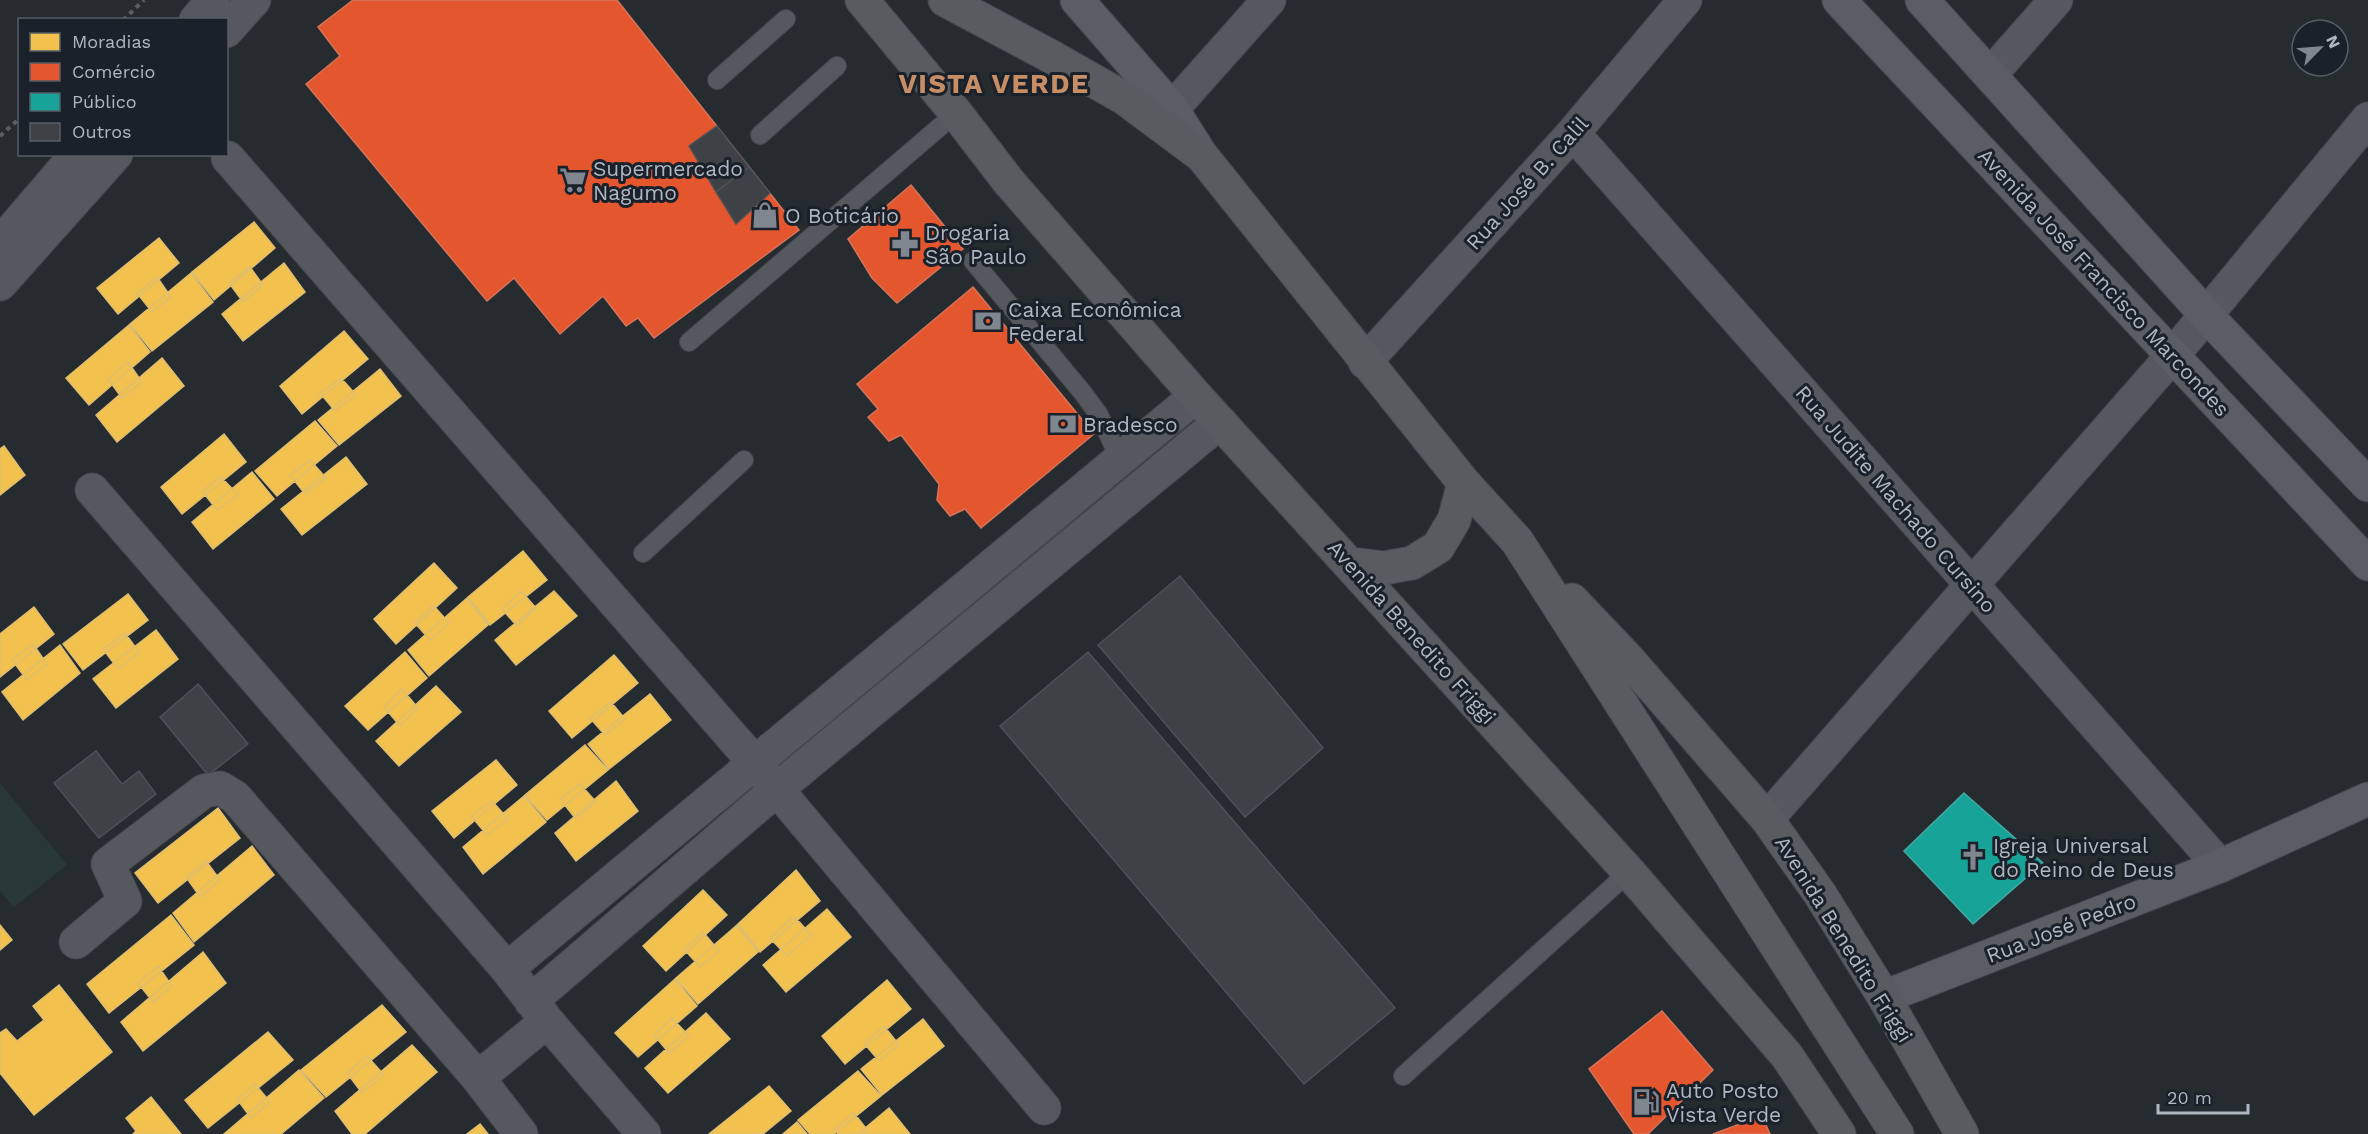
<svg xmlns="http://www.w3.org/2000/svg" width="2368" height="1134" font-family="'Work Sans',sans-serif">
<style>
.grass{fill:#283839}
.homes{fill:#f2c14e;stroke:#debe71;stroke-width:1.5}
.shops{fill:#e4572e;stroke:#d4745a;stroke-width:1.5}
.public{fill:#17a398;stroke:#45a9a5;stroke-width:1.5}
.building{fill:#3e4247;stroke:#4d5258;stroke-width:1.5}
.lines{fill:none;stroke-linecap:round;stroke-linejoin:round}
.lane-casing{stroke:#44474b;stroke-width:20}
.street-casing{stroke:#44474b;stroke-width:35}
.secondary-casing{stroke:#44474b;stroke-width:35}
.primary-casing{stroke:#43474d;stroke-width:35}
.path{stroke:#5a5e63;stroke-width:4;stroke-dasharray:4.5 4.5;stroke-linecap:butt}
.lane{stroke:#55595f;stroke-width:18}
.street{stroke:#55595f;stroke-width:33}
.secondary{stroke:#5a5d64;stroke-width:33}
.primary{stroke:#585b60;stroke-width:33}
.labels{text-anchor:middle;dominant-baseline:central;stroke-width:6;stroke-linejoin:round;paint-order:stroke}
.poi-label{font-size:21px;fill:#afb7c2;stroke:#1a212a;text-anchor:start}
.street-label{font-size:21px;fill:#afb7c2;stroke:#1a212a}
.district-label{font-size:27px;font-weight:bold;letter-spacing:1.5px;fill:#c78d65;stroke:#1a212a}
</style>
<rect width="100%" height="100%" fill="#262b30"/>
<path class="grass" d="M0,783l67,82 -53,42 -14,-16z"/>
<path class="homes" d="M254,222l21,26 -61,52 -22,-28z
M159,238l20,25 -61,51 -21,-26z
M284,263l21,29 -62,49 -21,-27z
M250,267l13,18 -20,17 -14,-19z
M191,273l22,29 -61,49 -22,-27z
M157,277l14,20 -19,15 -15,-19z
M129,325l21,27 -61,53 -23,-27z
M344,331l24,28 -66,55 -22,-28z
M162,358l22,28 -67,56 -21,-27z
M128,362l14,20 -20,16 -14,-19z
M380,369l21,27 -62,49 -21,-25z
M341,378l15,17 -21,16 -15,-18z
M315,421l22,25 -60,50 -22,-25z
M224,434l22,28 -64,52 -21,-27z
M4,446l21,29 -25,20v-46z
M346,457l21,27 -65,51 -21,-26z
M310,460l16,18 -21,16 -15,-19z
M252,472l22,27 -61,50 -21,-27z
M221,477l17,18 -21,15 -15,-19z
M523,551l24,29 -57,45 -22,-28z
M434,563l23,25 -61,56 -22,-25z
M521,591l15,17 -19,18 -15,-17z
M554,591l23,25 -61,49 -21,-25z
M128,594l20,26 -65,50 -20,-26z
M467,598l21,27 -59,51 -21,-26z
M433,605l16,18 -19,17 -15,-17z
M34,607l20,27 -54,43v-43z
M156,630l22,29 -62,49 -23,-29z
M125,633l14,19 -21,17 -15,-20z
M33,644l14,20 -20,16 -15,-20z
M60,645l20,28 -57,47 -21,-28z
M405,652l22,26 -59,52 -23,-24z
M614,655l24,28 -66,55 -23,-27z
M436,686l25,26 -62,54 -23,-25z
M402,689l16,19 -18,18 -16,-19z
M650,694l21,26 -62,49 -21,-25z
M611,702l14,17 -20,16 -15,-17z
M585,745l23,25 -61,50 -22,-25z
M496,760l21,25 -63,53 -22,-27z
M616,781l22,30 -62,50 -21,-28z
M580,784l16,18 -21,16 -15,-19z
M524,796l22,26 -63,52 -20,-27z
M492,801l16,18 -21,16 -16,-19z
M218,808l22,30 -82,65 -23,-30z
M252,846l22,29 -80,67 -21,-29z
M206,861l14,19 -20,17 -14,-20z
M796,870l24,31 -60,51 -22,-28z
M703,890l24,25 -61,56 -23,-25z
M827,909l24,28 -65,55 -23,-27z
M171,915l23,30 -85,68 -22,-29z
M794,916l17,19 -24,21 -17,-18z
M0,925l12,15 -12,10z
M737,925l21,27 -60,52 -22,-26z
M703,932l16,19 -19,16 -16,-18z
M203,952l23,31 -83,68 -22,-29z
M158,966l14,20 -19,16 -15,-19z
M675,979l22,27 -59,51 -23,-24z
M887,980l24,29 -66,55 -23,-28z
M59,985l53,67 -78,63 -34,-42v-40l6,-4 11,12 27,-21 -11,-14z
M382,1005l24,27 -80,65 -25,-27z
M706,1013l24,26 -62,54 -23,-25z
M672,1018l17,18 -20,17 -15,-18z
M923,1019l21,27 -62,49 -21,-26z
M884,1026l15,19 -20,16 -15,-18z
M268,1032l25,28 -85,68 -23,-28z
M412,1045l25,27 -72,62h-13l-17,-23z
M367,1056l17,19 -22,18 -15,-20z
M299,1070l25,28 -43,36h-57z
M858,1071l23,25 -47,38h-24l-12,-14z
M255,1084l15,18 -19,16 -14,-19z
M769,1086l22,25 -28,23h-54z
M151,1097l30,37h-48l3,-3 -10,-13z
M889,1108l21,26h-52z
M854,1113l14,18 -3,3h-27l-4,-5z
M797,1122l10,12h-24z
M480,1124l8,10h-21z"/>
<path class="shops" d="M353,0h264l182,230 -145,108 -16,-20 -12,8 -23,-30 -43,38 -46,-56 -27,23 -181,-217 34,-28 -22,-29z
M911,185l52,64 -66,54 -25,-25 -24,-39z
M973,287l121,147 -113,94 -16,-19 -15,7 -13,-16 2,-16 -38,-49 -12,6 -21,-24 10,-8 -21,-25z
M1662,1011l51,59 -65,64h-14l-45,-65z
M1762,1116l8,18h-57z"/>
<path class="public" d="M1964,793l79,70 -70,61 -69,-73z"/>
<path class="building" d="M717,126l32,41 -33,25 -27,-46z
M749,167l21,26 -34,31 -20,-32z
M1180,576l143,172 -78,69 -147,-172z
M1088,652l307,356 -91,76 -304,-358z
M198,684l50,60 -40,31 -48,-58z
M96,751l26,33 17,-13 17,23 -57,44 -45,-55z"/>
<g class="lines">
<defs>
<path id="lane" d="M717,80l69,-61
M760,135l77,-69
M973,261l110,132 16,22 21,44
M689,342l267,-229
M643,553l101,-93
M1403,1076l226,-204"/>
<path id="street" d="M196,20l17,-20
M226,31l28,-31
M1990,75l66,-75
M1172,109l97,-109
M1573,133l647,733
M228,158l526,604 290,346
M0,244l77,-90
M0,284l116,-130
M1365,362l208,-229 112,-133
M92,490l415,479 40,52 97,113
M1767,819l406,-464 195,-236
M76,942l49,-41 -17,-37 96,-73 16,-3 15,9 243,281
M507,969l689,-573
M531,1001l245,-211 444,-368
M521,1134l-43,-56 69,-57"/>
<path id="secondary" d="M1077,0l95,109 29,46
M1839,0l529,564
M1922,0l284,315 162,170
M1884,997l336,-131 148,-67"/>
<path id="primary" d="M862,0l94,113 53,69 187,214 433,476 158,184 52,78
M945,0l107,57 72,41 78,58 262,327 53,58 380,593
M1351,564l33,4 28,-5 26,-16 16,-27 10,-37
M1572,600l57,60 138,159 53,75 64,103 78,137"/>
</defs>
<use href="#lane" class="lane-casing"/>
<use href="#street" class="street-casing"/>
<use href="#secondary" class="secondary-casing"/>
<use href="#primary" class="primary-casing"/>
<path class="path" d="M123,20l21,-20
M0,136l20,-18"/>
<use href="#lane" class="lane"/>
<use href="#street" class="street"/>
<use href="#secondary" class="secondary"/>
<use href="#primary" class="primary"/>
</g>
<defs>
<symbol id="supermarket-bare" viewBox="-9 -9 18 18"><path d="M-6-5.5h2.5l.6 2H6L4.5 2H-2.5L-4.4-4H-6ZM-1.5 3.2a1.3 1.3 0 1 0 .1 0ZM3 3.2a1.3 1.3 0 1 0 .1 0Z" fill="#7f868f" stroke="#1a212a" stroke-width="2.5" paint-order="stroke"/></symbol>
<symbol id="shop-bare" viewBox="-9 -9 18 18"><path d="M-5-2.5h2.3a2.7 3.5 0 0 1 5.4 0H5L5.5 6h-11ZM-1.5-2.5h3a1.5 2.3 0 0 0-3 0Z" fill="#7f868f" stroke="#1a212a" stroke-width="2.5" paint-order="stroke"/></symbol>
<symbol id="pharmacy-bare" viewBox="-9 -9 18 18"><path d="M-2-6h4v4h4v4h-4v4h-4v-4h-4v-4h4Z" fill="#7f868f" stroke="#1a212a" stroke-width="2.5" paint-order="stroke"/></symbol>
<symbol id="bank-bare" viewBox="-9 -9 18 18"><path d="M-6-4H6V4H-6ZM0-2.3a2.3 2.3 0 1 0 0 4.6a2.3 2.3 0 1 0 0-4.6Z" fill="#7f868f" stroke="#1a212a" stroke-width="2.5" paint-order="stroke"/></symbol>
<symbol id="church-bare" viewBox="-9 -9 18 18"><path d="M-1.2-6h2.4v3.5h3.3v2.4h-3.3V6h-2.4V-.1h-3.3v-2.4h3.3Z" fill="#7f868f" stroke="#1a212a" stroke-width="2.5" paint-order="stroke"/></symbol>
<symbol id="fuel-bare" viewBox="-9 -9 18 18"><path d="M-5.5-6h7V0h2V4h1.3V-2.5L3-4.5l.8-.8L6-3V5H2.5V1h-1V6h-7ZM-4.2-4.7v3.2H.2V-4.7Z" fill="#7f868f" stroke="#1a212a" stroke-width="2.5" paint-order="stroke"/></symbol>
</defs>
<g fill-rule="evenodd">
<use href="#supermarket-bare" x="554" y="161" width="38" height="38"/>
<use href="#shop-bare" x="746" y="196" width="38" height="38"/>
<use href="#pharmacy-bare" x="886" y="225" width="38" height="38"/>
<use href="#bank-bare" x="969" y="302" width="38" height="38"/>
<use href="#bank-bare" x="1044" y="405" width="38" height="38"/>
<use href="#church-bare" x="1954" y="838" width="38" height="38"/>
<use href="#fuel-bare" x="1627" y="1083" width="38" height="38"/>
</g>
<g class="labels">
<g class="poi-label">
<text x="593" y="168">Supermercado<tspan x="593" dy="24">Nagumo</tspan></text>
<text x="785" y="215">O Boticário</text>
<text x="925" y="232">Drogaria<tspan x="925" dy="24">São Paulo</tspan></text>
<text x="1008" y="309">Caixa Econômica<tspan x="1008" dy="24">Federal</tspan></text>
<text x="1083" y="424">Bradesco</text>
<text x="1993" y="845">Igreja Universal<tspan x="1993" dy="24">do Reino de Deus</tspan></text>
<text x="1666" y="1090">Auto Posto<tspan x="1666" dy="24">Vista Verde</tspan></text>
</g>
<g class="street-label">
<text transform="translate(1527 183) rotate(-48)">Rua José B. Calil</text>
<text transform="translate(2104 282) rotate(47)">Avenida José Francisco Marcondes</text>
<text transform="translate(1896 499) rotate(49)">Rua Judite Machado Cursino</text>
<text transform="translate(1412 632) rotate(48)">Avenida Benedito Friggi</text>
<text transform="translate(2061 928) rotate(-21)">Rua José Pedro</text>
<text transform="translate(1844 939) rotate(58)">Avenida Benedito Friggi</text>
</g>
<g class="district-label">
<text x="994" y="84">VISTA VERDE</text>
</g>
</g>
<rect x="18" y="18" width="210" height="138" fill="#1a212a" stroke="#565d67" stroke-width="1.5"/>
<rect x="30" y="33" width="30" height="18" fill="#f2c14e" stroke="#565d67" stroke-width="1.5"/>
<text x="72" y="48" font-size="18" fill="#afb7c2">Moradias</text>
<rect x="30" y="63" width="30" height="18" fill="#e4572e" stroke="#565d67" stroke-width="1.5"/>
<text x="72" y="78" font-size="18" fill="#afb7c2">Comércio</text>
<rect x="30" y="93" width="30" height="18" fill="#17a398" stroke="#565d67" stroke-width="1.5"/>
<text x="72" y="108" font-size="18" fill="#afb7c2">Público</text>
<rect x="30" y="123" width="30" height="18" fill="#3e4247" stroke="#565d67" stroke-width="1.5"/>
<text x="72" y="138" font-size="18" fill="#afb7c2">Outros</text>
<g transform="translate(2320 48) rotate(65)"><circle r="28" fill="#1a212a" stroke="#565d67" stroke-width="1.5"/>
<path d="M0-4.5L10 22L0 15L-10 22Z" fill="#7f868f"/>
<text y="-9" font-size="16" font-weight="bold" text-anchor="middle" fill="#afb7c2">N</text>
</g>
<path d="M2158 1104v9h90v-9" fill="none" stroke="#afb7c2" stroke-width="3"/>
<text x="2167" y="1104" font-size="18" fill="#afb7c2" stroke="#1a212a" stroke-width="4.5" paint-order="stroke">20 m</text>
</svg>
